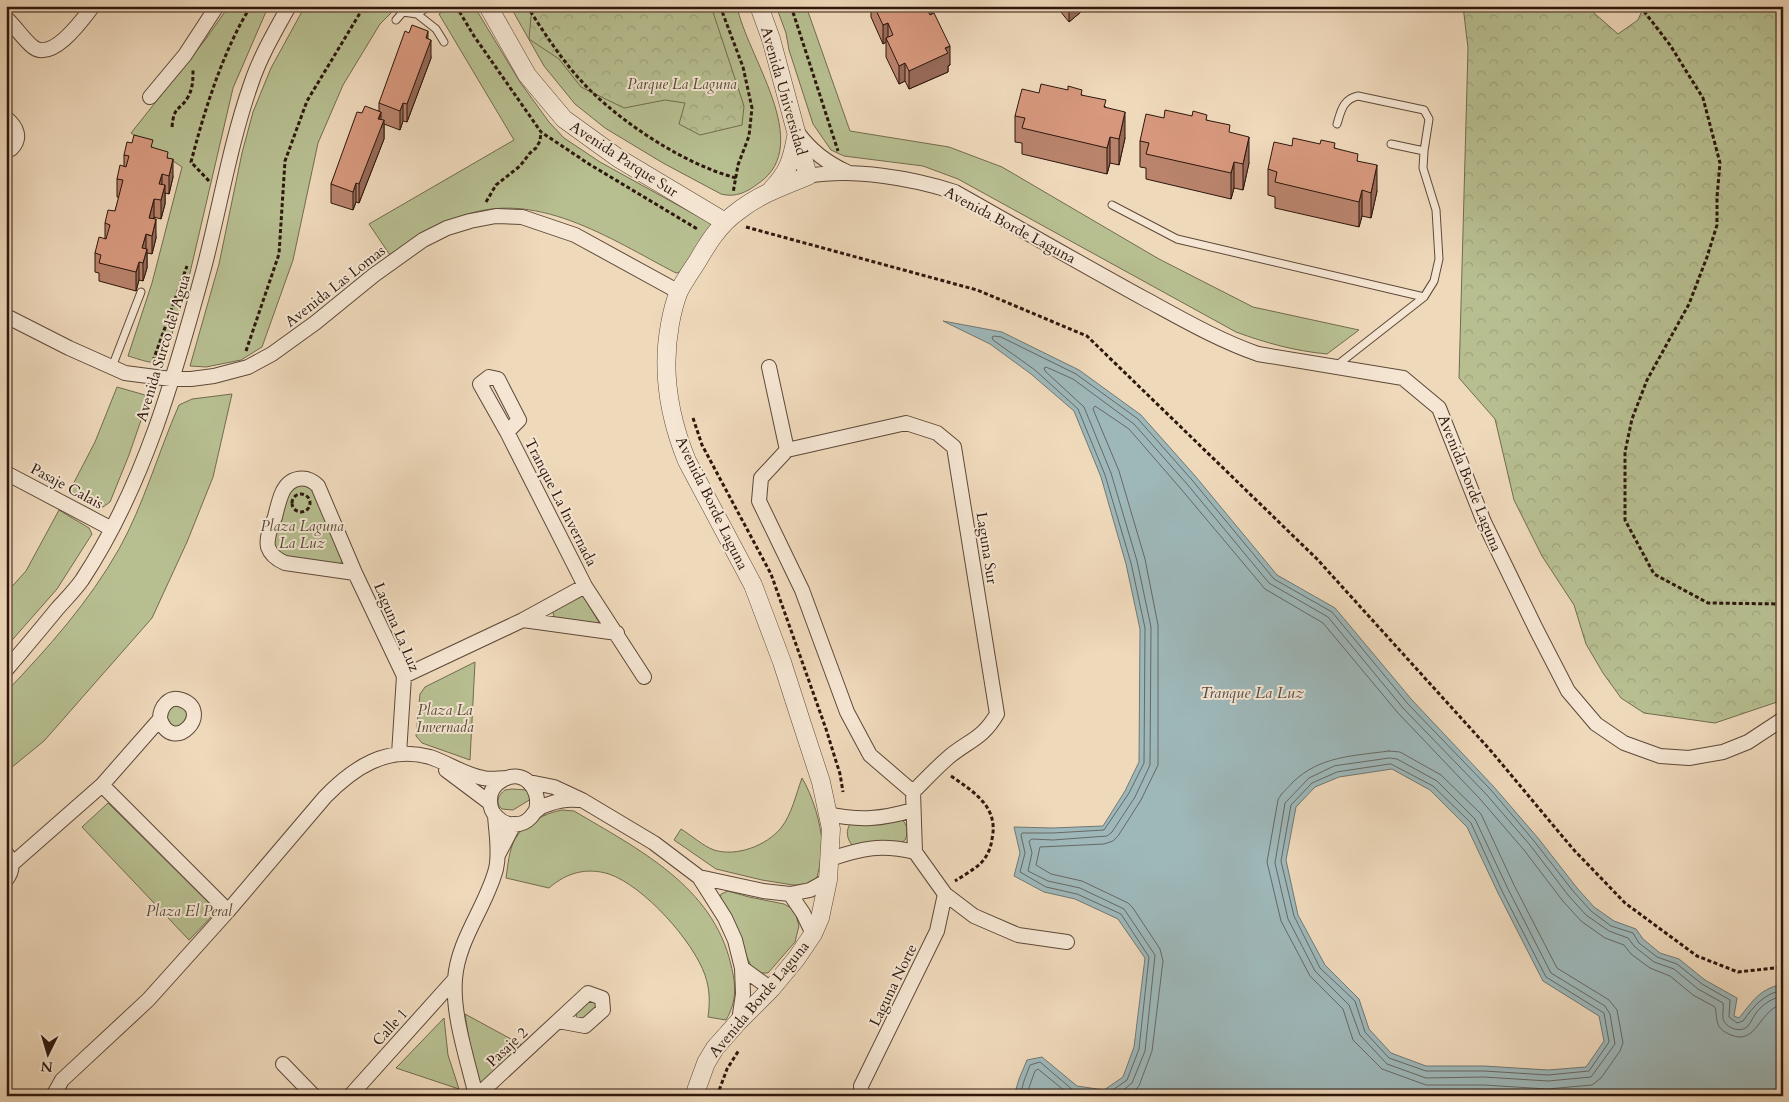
<svg xmlns="http://www.w3.org/2000/svg" width="1789" height="1102" font-family="Cardo,serif">
<style>
.green{fill:#b7bf91;stroke:#726b4e}
.forest{fill:url(#forest-crowns);stroke:#726b4e}
.water{fill:#9eb8ba;stroke:#717874;fill-rule:evenodd}
.lines{fill:none;stroke-linecap:round;stroke-linejoin:round}
.shore{stroke:#666863;stroke-width:1}
.service-casing{stroke:#5e4838;stroke-width:9}
.minor-casing{stroke:#5e4838;stroke-width:16}
.tertiary-casing{stroke:#5e4838;stroke-width:19}
.path{stroke:#2d170c;stroke-width:3;stroke-dasharray:4 2.5;stroke-linecap:butt}
.service{stroke:#f5e6d3;stroke-width:7}
.minor{stroke:#f5e6d3;stroke-width:14}
.tertiary{stroke:#f5e6d3;stroke-width:18}
.wall{fill:#b9836c;stroke:#2d170c}
.shaded-wall{fill:#966a58;stroke:#2d170c}
.building{fill:#d7987d;stroke:#2d170c}
.labels{text-anchor:middle;dominant-baseline:central;stroke-width:4;stroke-linejoin:round;paint-order:stroke}
.park-label{font-size:15px;font-style:italic;fill:#564934;stroke:#f5e6d3}
.street-label{font-size:15px;fill:#2d170c;stroke:#f5e6d3}
.water-label{font-size:16px;font-style:italic;fill:#554f49;stroke:#f5e6d3}
</style>
<defs>
<pattern id="forest-crowns" width="20" height="18" patternUnits="userSpaceOnUse" patternTransform="scale(1.25)"><rect width="20" height="18" fill="#b7bf91"/><path d="M2 6a3 3 0 1 1 6 0M12 15a3 3 0 1 1 6 0" fill="none" stroke="#9ea37c"/></pattern>
</defs>
<rect width="100%" height="100%" fill="#efd9bb"/>
<filter id="stains"><feTurbulence type="fractalNoise" baseFrequency=".004" numOctaves="4"/><feColorMatrix values="0 0 0 0 .2 0 0 0 0 .09 0 0 0 0 .02 0 0 0 .5 -.17"/></filter>
<radialGradient id="worn" r=".72"><stop offset=".6" stop-color="#630" stop-opacity="0"/><stop offset="1" stop-color="#630" stop-opacity=".3"/></radialGradient>
<path class="green" d="M229,6h41l-5,8 -32,74 -47,202 -23,72c-10,3 -24,-3 -35,-6l24,-73 30,-116 -51,-34 74,-93z
M305,6h93l-18,18 -37,61 -25,58 -25,117 -31,87 -21,13 -35,7 -16,-1 29,-102 23,-111 11,-41 18,-44z
M451,6h23l46,76 29,40 15,16 36,24 110,61 1,3 -31,46 -4,1c-66,-34 -142,-87 -219,-55 -23,9 -46,25 -67,37l-21,-31 145,-84 -75,-126z
M510,6h227c9,49 78,138 22,177 -12,9 -23,15 -38,11l-58,-31 -58,-35 -30,-24 -31,-38z
M776,6h30l44,125 99,16 53,20 157,92 94,48 106,23 -32,24c-32,-3 -61,-11 -91,-22l-278,-153 -35,-13 -79,-10 -13,-6 -18,-26 -24,-74 -3,-17z
M117,387l28,8 2,8 -18,52 -19,47 -7,5h-8l-26,-15 26,-50z
M232,394l-19,83 -26,65 -35,76 -108,123 -38,31v-80c42,-44 83,-90 113,-143 25,-45 39,-96 60,-144l13,-6z
M298,484l13,4 31,71 -2,7 -56,-7 -5,-5 -4,-7 -1,-9 16,-48z
M59,510l30,18 3,6 -35,55 -51,58v-54l20,-22z
M583,596l17,28 -45,-5 -3,-9z
M475,662l-5,98 -48,-17 -6,-7 4,-42 5,-7z
M165 716a11 11 0 1 1 22 0a11 11 0 1 1-22 0Z
M802,778c10,16 20,48 20,67 0,12 -3,25 -6,36l-7,4h-16l-31,-5 -46,-11 -42,-29 7,-11c10,6 22,17 33,21 22,7 52,-4 67,-22 11,-14 15,-34 21,-50z
M512,789l15,1 4,9 -18,11 -11,-1c-7,-6 -4,-14 3,-19z
M108,803l109,108 -28,29 -107,-113z
M562,810l12,1c64,38 139,75 157,154 5,20 6,36 -5,55l-18,-3c2,-15 2,-27 -3,-42 -12,-34 -61,-89 -96,-101 -23,-7 -43,-1 -60,14l-43,-10c2,-13 3,-28 9,-39 9,-16 31,-26 47,-29z
M902,820c6,4 6,14 3,20l-4,3 -23,-2 -23,5 -3,-1c-5,-6 -7,-15 -1,-22z
M728,891l21,6 35,7 9,5 3,6 3,11 -4,16 -27,31h-10l-6,-5 -32,-69 1,-5z
M589,1001l7,1 -1,7 -12,10 -6,1 -1,-7z
M465,1014l57,31 -41,41 -9,-27z
M444,1018l4,37 11,34 -63,-21z"/>
<path class="forest" d="M532,6h179l33,100 -2,19 -42,10 -21,-11 6,-21 -20,-3 -41,8 -43,-21 -22,-28 -30,-20z
M1463,6h123l32,28 20,-14 6,-14h139v694l-68,23 -71,-10 -23,-15 -18,-25 -17,-29 -12,-39 -32,-49 -28,-56 -19,-81 -36,-41 9,-330z"/>
<path class="water" d="M943,321l59,11 77,38 62,45 55,62 81,98 58,33 77,92 82,87 44,51 39,50 17,19 20,14 22,8 7,10 17,14 19,6 26,21 32,18 -3,18 5,2c14,-17 20,-29 44,-34v112h-769l5,-17 8,-19 15,-3 35,29 27,4 19,-13 11,-30 11,-89 -27,-39 -43,-20 -31,-7 -30,-16 6,-23 -6,-26 38,1 51,-2 22,-35 14,-29 1,-133 -14,-65 -25,-87 -27,-66 -43,-37 -41,-30zM1392,769l38,21 37,37 31,66 45,88 56,35 5,25 -18,26 -38,3 -64,-4h-58l-35,-13 -22,-24 -10,-30 -34,-34 -27,-50 -12,-55 10,-53 19,-20 24,-10z"/>
<g class="lines">
<path class="shore" d="M1389,751l11,1 41,23 40,39 33,71 43,83 52,32 8,10 6,33 -3,8 -19,27 -9,7 -45,4 -63,-4h-58l-44,-16 -29,-29 -10,-31 -33,-33 -29,-55 -14,-59 11,-62c3,-7 10,-12 15,-18 27,-26 60,-26 96,-31z
M1390,758l7,1 40,22 38,38 33,70 43,84 54,33 5,8 5,30 -24,33 -43,4 -64,-4 -58,1 -39,-14 -27,-29 -11,-30 -34,-34 -27,-52 -13,-56 10,-60 24,-25 25,-12z
M1391,764l42,22 38,37 31,68 44,86 58,36 5,29 -20,29 -41,4 -64,-4h-58l-37,-13 -24,-26 -10,-31 -35,-33 -26,-52 -13,-55 10,-56 21,-22 25,-11z
M1020,1096l4,-15 6,-16 10,-3 34,29 33,3 20,-14 12,-31 10,-92 -28,-43 -44,-20 -31,-7 -26,-15 5,-19 -4,-18 1,-2h31l51,-3 25,-37 15,-30 1,-135 -14,-65 -26,-88 -27,-66 -43,-39 -42,-30 -1,-3 2,-1 7,1 75,37 62,45 54,61 82,99 58,33 76,92 83,86 43,51 39,50 18,20 20,15 22,7 6,10 18,14 20,7 25,20 28,16 -1,17 8,6 6,-2c11,-15 20,-27 40,-31
M1026,1096l9,-25 3,-2 33,27
M1116,1096l16,-13 13,-32 10,-96 -31,-46 -44,-21 -32,-7 -20,-10 4,-18 -3,-12 3,-2 21,1 54,-4 5,-4 23,-35 15,-32 1,-138 -14,-66 -26,-88 -27,-66 -39,-36 -1,-3 2,-1 27,12 61,45 53,60 82,99 59,34 75,91 83,86 44,51 38,50 18,20 23,16 19,7 7,9 19,15 20,7 24,20 25,14c1,5 -1,11 0,16 3,9 17,14 24,8 4,-4 6,-10 9,-14 7,-9 16,-15 27,-17
M1129,1096l10,-10 13,-35 11,-90 -3,-12 -27,-41 -5,-5 -46,-22 -31,-7 -15,-9 4,-18 64,-3 9,-3 5,-5 23,-36 17,-35v-140l-13,-66 -26,-88 -26,-62 2,-3 34,23 52,60 84,100 58,34 75,90 82,86 44,51 38,50 19,21 24,17 19,7 7,9 19,14 20,8 23,19 22,12c3,14 -1,21 16,28 26,11 28,-26 52,-31"/>
<defs>
<path id="service" d="M417,14l19,15 8,13
M396,20l7,-8 14,2 12,-8
M1337,124c4,-13 6,-25 21,-28l66,14 5,9 -5,32
M1112,205l65,34 247,58
M1336,366l88,-69 10,-16 5,-22 -3,-49 -13,-42 1,-17 -33,-7
M112,367l29,-75"/>
<path id="minor" d="M6,18c10,9 17,21 27,29 20,15 50,-28 60,-41
M150,97l35,-42 32,-49
M6,118c11,9 16,20 5,31h-5
M798,133c13,18 29,30 49,39
M808,176c45,-8 104,2 147,16 64,36 126,72 190,107 37,20 73,41 113,55l145,24 36,30 45,114 52,107 32,62 28,33 28,19 36,13 29,2 34,-6 25,-10 35,-23
M6,316l63,32 56,25 46,6h20l23,-3 34,-9 24,-13 43,-31 59,-48 49,-35 24,-12 23,-7 26,-5 26,1 53,18 104,57
M769,367l18,83
M507,432l12,-12 -21,-41 -9,-2 -9,7 27,48 78,154 59,91
M6,473l106,56
M355,573l-70,-10c-7,-3 -14,-7 -17,-16 -2,-10 3,-20 7,-30 2,-8 4,-18 8,-26 8,-15 24,-16 35,-5l37,87 49,103 -5,78
M523,620l94,13
M6,670c17,-20 34,-40 51,-61 8,-9 18,-19 25,-29 62,-94 93,-205 122,-312 16,-61 26,-124 47,-184 9,-27 24,-53 38,-78
M404,676l119,-56 62,-34
M446,770l44,33
M529,782l25,5 28,13 72,43 45,34 26,41 10,22 7,28 1,26 -4,27
M102,785l126,126
M913,792l-43,-37 -23,-43 -45,-122 -43,-89 2,-23 26,-28 119,-27 31,10 17,14 43,267c-14,24 -27,26 -47,42 -13,11 -25,24 -37,36l2,60
M536,810c6,-22 -14,-43 -35,-29 -7,4 -11,11 -11,19 0,7 2,13 7,17 9,10 25,10 34,0 2,-2 3,-5 5,-6 3,-3 9,-6 13,-7 10,-4 19,-5 30,-4
M828,814c32,7 54,5 85,-4
M915,852l30,42 29,22 44,19 49,7
M6,853c8,10 7,18 0,27
M498,855l16,-31
M830,859c33,-11 51,-15 85,-7
M12,864l90,-79 58,-66c0,-12 9,-24 22,-19 32,12 -9,56 -22,19
M699,877l64,14 27,3 20,-4 18,-10
M790,894l13,19 10,21
M742,968l29,21
M283,1064l31,32
M53,1096l9,-16 86,-80 80,-89 97,-114c28,-29 62,-52 105,-40 18,6 35,18 53,21 8,2 16,0 23,0
M350,1096l105,-117
M476,1096c-8,-35 -24,-81 -21,-117 3,-40 31,-72 41,-110 4,-17 0,-37 -1,-54
M477,1096l111,-103 14,5 1,12 -18,16 -27,-5
M862,1096l-1,-10 76,-155 8,-37"/>
<path id="tertiary" d="M488,6l39,69 37,44 54,39 107,64
M772,189c16,-17 20,-29 24,-52
M694,1096l12,-33 9,-15 24,-27 32,-32 25,-30 17,-25 7,-16 8,-38 3,-51 -10,-47 -20,-61 -19,-59 -29,-77 -66,-124c-18,-44 -26,-89 -17,-137 2,-11 5,-23 9,-33 5,-10 12,-20 18,-29 11,-19 22,-37 40,-50 21,-17 46,-26 71,-36l-37,-137 -12,-33"/>
</defs>
<use href="#service" class="service-casing"/>
<use href="#minor" class="minor-casing"/>
<use href="#tertiary" class="tertiary-casing"/>
<path class="path" d="M456,6l18,30 67,96 48,32 110,66
M527,6c19,30 40,62 65,86 36,35 95,73 144,86
M720,6l23,61 9,41 -3,28 -11,29 -5,28
M791,6l47,145
M1640,6l30,39 33,53 17,65 -3,34v28l-10,32 -18,47 -42,76 -15,39 -7,33v68l29,54 54,29 75,1
M172,127c2,-22 7,-15 16,-30 5,-9 5,-18 5,-28
M209,181l-18,-19c13,-50 32,-112 60,-156
M486,202l10,-17 24,-19 10,-13 6,-5 4,-7 1,-9
M746,227l231,63 110,46 230,223 174,192 82,98 52,54 72,53 41,16 45,-5
M246,351l33,-97 6,-93 22,-60 53,-88 6,-7
M153,361l34,-95
M693,418l9,27 69,129 55,155 14,45 3,18
M292 503a9 9 0 1 1 18 0a9 9 0 1 1-18 0Z
M951,776c23,16 48,31 41,63 -1,9 -5,18 -12,25 -7,6 -17,12 -25,17
M717,1096l10,-27 12,-19"/>
<use href="#service" class="service"/>
<use href="#minor" class="minor"/>
<use href="#tertiary" class="tertiary"/>
</g>
<path class="wall" d="M871,6h60l1,8 18,51 -2,1v6l-39,17 -4,-8 -6,3 -13,-27v-15l-3,2 -12,-27z
M1056,6h32l-19,16z
M1118,6h43l-43,2z
M428,39l3,19 -24,64 -4,-1 -3,9 -16,-6v15l-25,64 -3,-1 -3,8 -22,-7v-19l31,-71 17,-2v-8z
M1039,93l43,2 24,12 19,31 -6,27 -9,-2 -3,11 -85,-20v-11l-7,-1v-26z
M1207,120l23,13 19,30 -6,27 -9,-2 -3,11 -85,-20v-11l-6,-1v-26z
M153,148l15,10 5,19 -4,17 -4,-1v11l-4,15 -7,-2 2,21 -4,16 -5,-1v15l-4,13 -4,-1 -3,11 -37,-10v-8l-4,-1v-19l10,-14v-16l10,-12 4,-13 -2,-1v-18l7,-13v-11z
M1335,148l23,13 19,30 -6,27 -9,-2 -3,11 -84,-19v-11l-7,-2v-26z"/>
<path class="shaded-wall" d="M1069,6h19l-19,16z
M932,7v19l-5,-17z
M888,23v18l-2,-3v4l-3,2v-19z
M428,31v16l3,-7v18l-24,64v-18z
M950,46v19l-2,1v6l-39,17v-18z
M905,63v18l-6,3v-18z
M403,103v18l-3,9v-19z
M381,112v16l3,-8v19l-25,64v-19z
M1125,112v26l-6,27v-26z
M1110,137v26l-3,11v-26z
M1249,137v26l-6,27v-26z
M173,159v18l-4,17v-18z
M1234,162v26l-3,11v-26z
M1377,165v26l-6,27v-25z
M162,174v18l-3,-8z
M356,183v19l-3,8v-18z
M165,185v19l-4,15v-19z
M1362,190v26l-3,11v-25z
M154,199v18l-5,19v-18z
M156,219v19l-4,16v-18z
M146,234v18l-4,-4z
M147,249v19l-4,13v-18z
M139,262v18l-3,11v-19z"/>
<path class="building" d="M874,6h57l1,1 -5,2 3,6 4,-2 16,33 -5,2 3,5 -39,18 -4,-8 -6,3 -13,-28 7,-3 -5,-12 -5,2z
M412,25l16,6 -2,7 5,2 -24,64 -4,-1 -3,8 -21,-8 26,-72 4,2z
M1041,84l27,6v-4l14,4 -1,5 25,5 -2,7 21,5 -6,27 -9,-2 -3,11 -85,-20 3,-10 -10,-2 7,-27 17,4z
M365,106l16,6 -3,7 6,1 -25,64 -3,-1 -3,9 -22,-8 26,-72 5,1z
M1165,110l27,6 1,-5 14,4 -1,5 24,5 -1,7 20,5 -6,27 -9,-2 -3,11 -85,-19 3,-11 -9,-2 6,-27 18,4z
M134,135l19,5 -2,7 17,5 -1,6 6,1 -4,17 -7,-2 -3,10 6,1 -4,15 -7,-1 -5,19 7,1 -4,17 -6,-2 -4,14 5,1 -4,14 -4,-1 -3,10 -37,-9 2,-8 -6,-2 4,-16 7,2 4,-14 -5,-2 3,-13 7,1 8,-31 -6,-1 3,-14 6,2 3,-11 -5,-1 3,-13 5,1z
M1293,138l27,6 1,-4 14,3 -1,5 24,6 -1,7 20,4 -6,28 -9,-3 -3,12 -84,-20 2,-10 -9,-3 6,-27 18,4z"/>
<g class="labels">
<g class="park-label">
<text x="682" y="84">Parque La Laguna</text>
<text x="302" y="526">Plaza Laguna<tspan x="302" dy="17">La Luz</tspan></text>
<text x="445" y="710">Plaza La<tspan x="445" dy="17">Invernada</tspan></text>
<text x="189" y="911">Plaza El Peral</text>
</g>
<g class="street-label">
<text transform="translate(784 91) rotate(74)">Avenida Universidad</text>
<text transform="translate(624 159) rotate(33)">Avenida Parque Sur</text>
<text transform="translate(1010 225) rotate(28)">Avenida Borde Laguna</text>
<text transform="translate(335 286) rotate(-38)">Avenida Las Lomas</text>
<text transform="translate(163 348) rotate(-73)">Avenida Surco del Agua</text>
<text transform="translate(1470 483) rotate(68)">Avenida Borde Laguna</text>
<text transform="translate(67 486) rotate(28)">Pasaje Calais</text>
<text transform="translate(561 502) rotate(63)">Tranque La Invernada</text>
<text transform="translate(712 503) rotate(64)">Avenida Borde Laguna</text>
<text transform="translate(987 548) rotate(81)">Laguna Sur</text>
<text transform="translate(397 627) rotate(67)">Laguna La Luz</text>
<text transform="translate(893 985) rotate(-64)">Laguna Norte</text>
<text transform="translate(759 999) rotate(-50)">Avenida Borde Laguna</text>
<text transform="translate(390 1027) rotate(-48)">Calle 1</text>
<text transform="translate(507 1047) rotate(-43)">Pasaje 2</text>
</g>
<g class="water-label">
<text x="1252" y="693">Tranque La Luz</text>
</g>
</g>
<rect width="1789" height="1102" fill="none" stroke="#efd9bb" stroke-width="25"/>
<rect x="8" y="8" width="1774" height="1087" fill="none" stroke="#2d170c" stroke-width="2.5"/>
<rect x="12" y="12" width="1764" height="1077" fill="none" stroke="#2d170c"/>
<g transform="translate(48 1054) rotate(185)" stroke="#f5e6d3" stroke-width="4" paint-order="stroke">
<path d="M0-4L9 19L0 12L-9 19Z" fill="#2d170c"/>
<text y="-8" font-size="14" font-weight="bold" text-anchor="middle" fill="#2d170c">N</text>
</g>
<rect width="100%" height="100%" filter="url(#stains)"/>
<rect width="100%" height="100%" fill="url(#worn)"/>
</svg>
